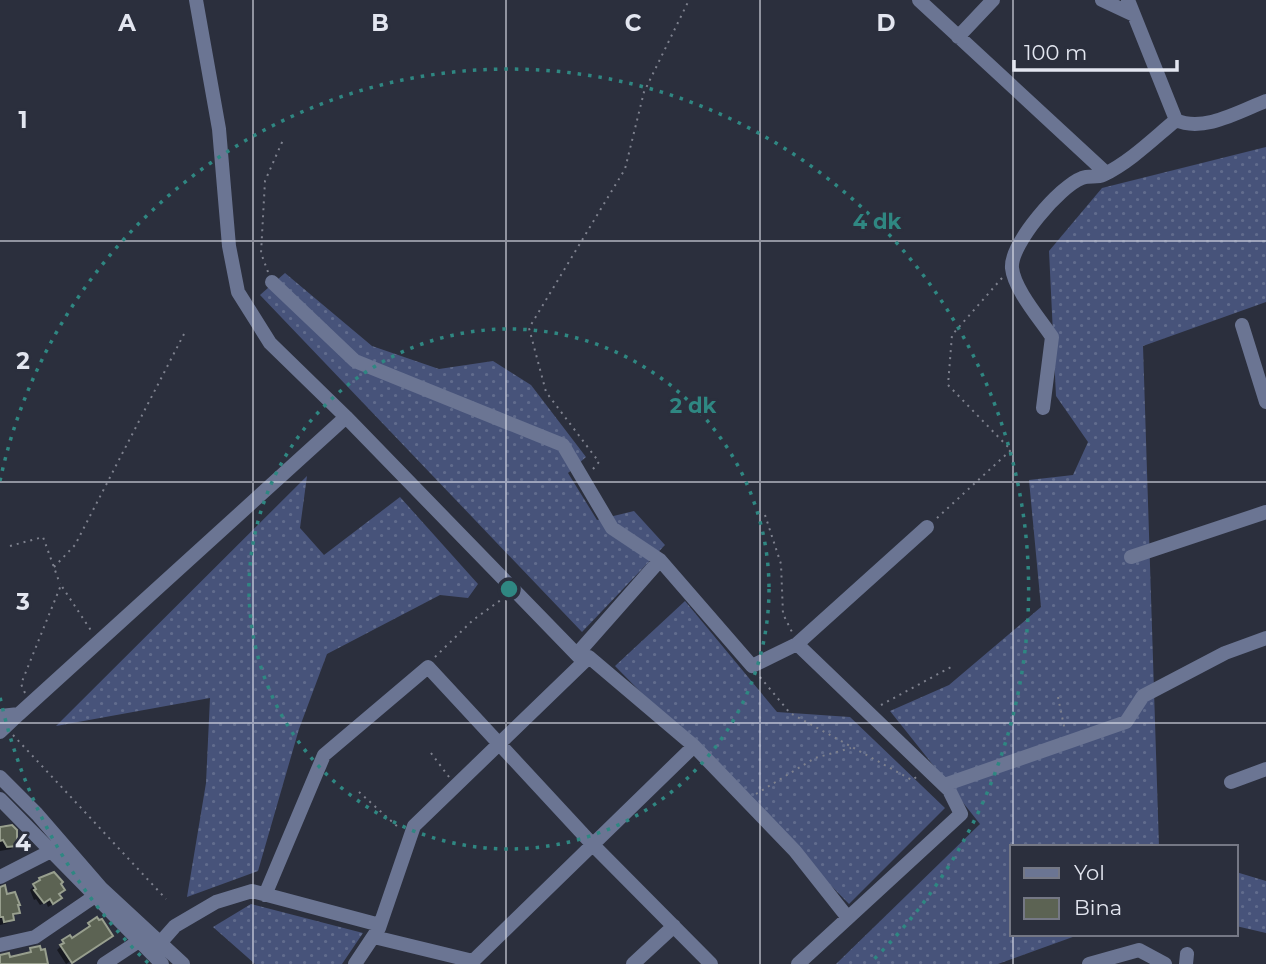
<svg xmlns="http://www.w3.org/2000/svg" width="1266" height="964" font-family="Montserrat,sans-serif">
<style>
.grass{fill:url(#grass-dots)}
.shadow{fill:#0007}
.building{fill:#5c6353;stroke:#989f8e;stroke-width:2}
.lines{fill:none;stroke-linecap:round;stroke-linejoin:round}
.path{stroke:#7e818e;stroke-width:2;stroke-dasharray:2 5;stroke-linecap:butt}
.minor{stroke:#6b7593;stroke-width:14}
.grid{fill:none;stroke:#e3e6f0;stroke-width:2;stroke-opacity:0.55}
.ring{fill:none;stroke:#2f8782;stroke-width:3.5;stroke-dasharray:3.5 7}
.grid-label{font-size:23px;text-anchor:middle;font-weight:bold;fill:#e3e6f0;stroke:#2b2f3d;stroke-width:5;stroke-linejoin:round;paint-order:stroke}
.centre{fill:#2f8782;stroke:#2b2f3d;stroke-width:3.5}
.ring-label{font-size:21px;text-anchor:middle;font-weight:bold;fill:#2f8782;stroke:#2b2f3d;stroke-width:5;stroke-linejoin:round;paint-order:stroke}
</style>
<defs>
<pattern id="grass-dots" width="8" height="8" patternUnits="userSpaceOnUse" patternTransform="scale(1.75)"><rect width="8" height="8" fill="#47537a"/><path d="M2 2h.1M6 6h.1" fill="none" stroke="#616c8d" stroke-width="1.8" stroke-linecap="round"/></pattern>
</defs>
<rect width="100%" height="100%" fill="#2b2f3d"/>
<path class="grass" d="M1266,147v155l-123,44 16,501h-147v87h69l-83,30h-162l144,-140 -90,-113 59,-26 92,-78 -12,-127 44,-5 15,-33 -32,-46 -7,-145 53,-63z
M285,273l87,73 67,23 54,-8 38,24 55,72 -18,16 29,47 37,-9 31,34 -83,87 -322,-337z
M307,476l-7,52 24,27 76,-58 78,87 -10,14 -28,-3 -113,59 -28,75 -41,142 -71,26 19,-114 4,-85 -154,28z
M685,601l92,111 73,5 95,91 -96,96 -234,-238z
M1236,872l30,9v52l-30,-7z
M251,904l112,29 -21,31h-87l-42,-37z"/>
<path class="shadow" d="M4,825l11,20 -4,4 -11,2v-25z
M53,874l5,21 -2,7 -8,5 -2,-5 -6,3 -4,-6 -2,1 -4,-10 10,-10z
M0,896h6l12,16 -10,11 -8,2z
M89,924l22,12 -45,28 -9,-14 3,-3 -1,-2 10,-8 2,3 16,-10 -1,-2z"/>
<path class="building" d="M12,825l5,5v16l-10,1 -4,-7 -3,1v-14z
M54,872l9,10 -2,2 4,6 -6,4 3,4 -9,6 -3,-5 -6,4 -10,-13 2,-1 -3,-5 7,-4 -1,-2z
M5,885l2,9 8,-2 5,13h-2l2,8 -7,1 1,6 -10,2 -1,-5h-3v-30z
M97,917l2,3 3,-1 11,17 -41,27 -12,-18 4,-2 -2,-3 8,-5 2,3 18,-12 -2,-3z
M40,946l1,4 4,-1 3,15h-48v-9l9,-2 1,4 21,-5 -1,-4z"/>
<g class="lines">
<path class="path" d="M268,272l-7,-19 4,-72 18,-41
M593,469l6,-7 -53,-70 -17,-64 96,-159 19,-77 45,-92
M765,515l16,49 2,50 9,18
M937,518l74,-68 -63,-65 4,-50 50,-57
M10,546l33,-9 17,47
M54,567l21,-22 109,-211
M435,657l38,-37 32,-23
M760,677l30,36 122,67 6,-4
M25,693l-4,-9 40,-99 31,47
M1058,697l7,34
M881,705l70,-38
M13,735l153,164
M431,753l18,24
M359,792l40,36
M756,794l59,-36 36,-10"/>
<path class="minor" d="M196,0l23,129 10,117 9,46 32,51 76,74 238,245
M919,0l187,173
M1102,0l32,15
M1128,0l48,120c27,13 64,-9 90,-19
M958,37l35,-37
M272,282l83,79 208,84 49,83 48,32 92,106 45,-22
M1242,325l24,77
M1043,408l9,-71c-12,-18 -38,-48 -40,-69 -2,-24 48,-82 70,-90 7,-3 15,0 21,-3 27,-13 50,-36 73,-55
M1131,557l135,-45
M577,654l83,-94
M0,716l19,-2 327,-297
M0,732l19,-18
M0,777l37,37 65,75 81,75
M1231,782l35,-13
M944,785l182,-63 17,-26 82,-43 41,-15
M0,799l162,165
M0,877l51,-26
M265,895l59,-140 104,-88 165,178 118,119
M374,937l99,24 221,-215
M160,943l15,-17 41,-24 36,-11 128,34
M0,945l35,-8 60,-41
M104,964l35,-23
M355,964l24,-36 35,-102 175,-169 105,89 101,105 53,67
M633,964l41,-38
M798,964l163,-150 -12,-24 -152,-146 130,-117
M1089,964l50,-14 26,14
M1186,964l1,-10"/>
</g>
<path class="grid" d="M253,0v964M506,0v964M760,0v964M1013,0v847M0,241h1266M0,482h1266M0,723h1266M1013,934v30"/>
<g class="ring">
<circle cx="509" cy="589" r="260"/>
<path d="M148 963A520 520 0 0 1 0 697M0 481A520 520 0 1 1 870 963"/>
</g>
<g class="grid-label">
<text x="127" y="31">A</text>
<text x="380" y="31">B</text>
<text x="633" y="31">C</text>
<text x="886" y="31">D</text>
<text x="23" y="128">1</text>
<text x="23" y="369">2</text>
<text x="23" y="610">3</text>
<text x="23" y="851">4</text>
</g>
<circle cx="509" cy="589" r="10" class="centre"/>
<g class="ring-label">
<text x="877" y="229">4 dk</text>
<text x="693" y="413">2 dk</text>
</g>
<rect x="1010" y="845" width="228" height="91" fill="#2b2f3d" stroke="#757885" stroke-width="2"/>
<rect x="1024" y="868" width="35" height="10" fill="#6b7593" stroke="#757885" stroke-width="2"/>
<text x="1074" y="880" font-size="21" fill="#e3e6f0">Yol</text>
<rect x="1024" y="898" width="35" height="21" fill="#5c6353" stroke="#757885" stroke-width="2"/>
<text x="1074" y="915" font-size="21" fill="#e3e6f0">Bina</text>
<path d="M1014 60v10h163v-10" fill="none" stroke="#e3e6f0" stroke-width="3.5"/>
<text x="1024" y="60" font-size="21" fill="#e3e6f0" stroke="#2b2f3d" stroke-width="5" paint-order="stroke">100 m</text>
</svg>
